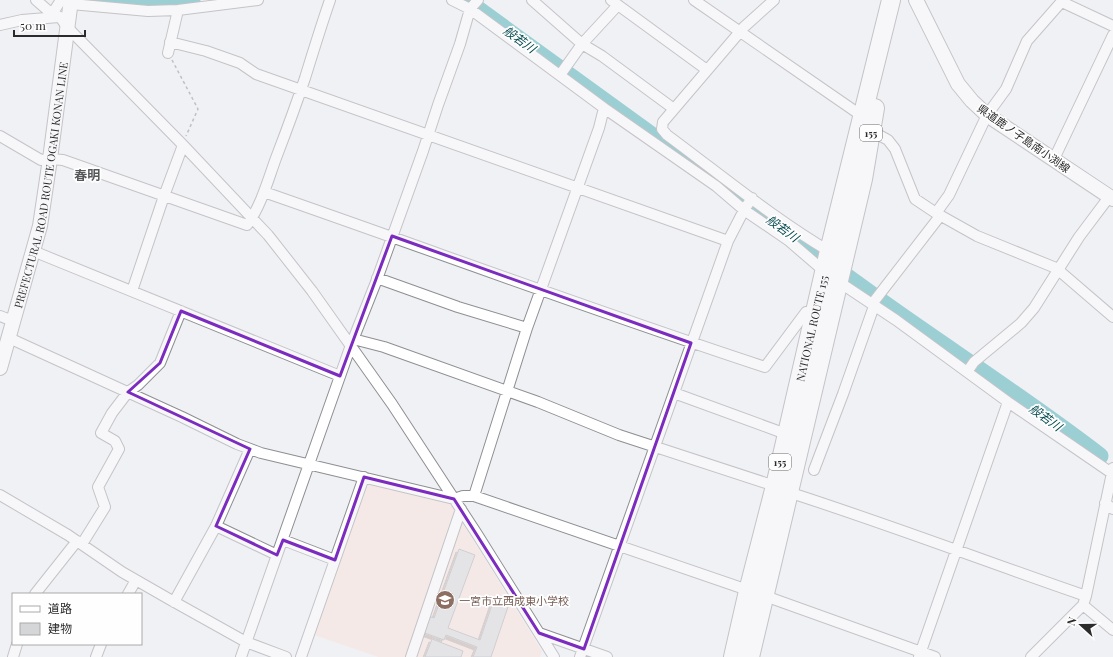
<svg xmlns="http://www.w3.org/2000/svg" width="1113" height="657" font-family="'Playfair Display','Noto Sans JP',serif">
<style>
.education{fill:#fbe1da}
.lines{fill:none;stroke-linecap:round;stroke-linejoin:round}
.river{stroke:#33a6ad;stroke-width:17}
.building{fill:#d4d6d8;stroke:#a5a6a8;filter:url(#shadow)}
.street-casing{stroke:#8e8f92;stroke-width:12}
.secondary-casing{stroke:#8e8f92;stroke-width:16}
.highway-casing{stroke:#8e8f92;stroke-width:20}
.path{stroke:#868789;stroke-width:1.5;stroke-dasharray:3 3;stroke-linecap:butt}
.street{stroke:#fff;stroke-width:10}
.secondary{stroke:#fff;stroke-width:14}
.highway{stroke:#fff;stroke-width:18}
.marked{fill:none;stroke:#7b2cbf;stroke-width:3;stroke-linejoin:round}
.labels{text-anchor:middle;dominant-baseline:central;stroke-width:3.5;stroke-linejoin:round;paint-order:stroke}
.shield{fill:#fefeff;stroke:#6a6a6b;stroke-width:1}
.shield-label{font-size:10px;font-weight:bold;fill:#2b2b2c}
.street-label{font-size:11px;fill:#2b2b2c;stroke:#fefeff}
.education-label{font-size:11px;fill:#785e54;stroke:#fefeff;text-anchor:start}
.water-label{font-size:12px;font-style:italic;fill:#01484c;stroke:#fefeff}
.quarter-label{font-size:13px;font-weight:bold;fill:#56585a;stroke:#fefeff}
</style>
<defs>
<filter id="shadow"><feDropShadow dx="-3" dy="3" stdDeviation="0" flood-color="#0004"/></filter>
</defs>
<rect width="100%" height="100%" fill="#f0f1f4"/>
<path class="education" d="M367,483l79,17 6,6 90,145 -2,6h-162l-64,-22z"/>
<g class="lines">
<path class="river" d="M101,0l50,5 41,-5
M466,0l8,4 1,3 407,295c73,52 148,100 218,154"/>
</g>
<path class="building" d="M459,549l16,6 -27,73 32,12 15,-44 15,5 -19,56h-18l4,-10 -31,-12 -2,5 -22,-8 6,-16 6,2z
M432,639l31,12 -2,6h-36z"/>
<g class="lines">
<defs>
<path id="street" d="M36,0l16,14 8,3 7,10 116,118 85,90 44,56 80,113 85,130 77,123
M452,0l18,9 134,99 112,78 28,24 44,30 36,31
M532,0l50,44 20,12 72,53
M611,0l96,70
M694,0l168,116
M774,0l-30,27 -81,95 -1,7 5,6c54,40 107,84 165,118
M1062,2l51,24
M71,4l77,7 30,-1 80,-10
M52,14l9,-14
M0,25l22,-5 37,-3
M170,42l36,9 34,12 16,11 472,167
M168,53l10,-43
M560,75l22,-31 36,-39
M871,132l8,3 9,5 7,9 20,50 21,14 41,23 79,32 57,49
M0,136l41,24 9,-1 13,1 184,65c14,-19 21,-45 29,-67 10,-26 20,-53 29,-80 8,-26 16,-52 25,-78
M1054,159l59,-124
M264,192c167,58 333,120 501,175l41,-55
M936,213l13,-18 38,-80 19,-26 21,-48 36,-41
M33,251l307,125
M377,278l81,29 69,21
M839,282l57,38 112,82 105,72
M132,291l32,-95 19,-51
M872,304l68,-88
M0,316l13,5
M9,338l173,79 55,27 24,9 193,46 9,-3h11l291,100 170,61
M353,339l31,8 154,55 81,33 156,51
M967,372l7,-10 47,-39 13,-15 45,-71 30,-40
M674,393l112,41
M814,470l29,-76 31,-88
M788,492c100,32 199,70 298,104
M0,495l68,40 54,37 47,27 77,43 40,15
M474,496l53,-168 72,-200 5,-20
M1105,503l8,6
M216,526l61,29
M283,540l52,20
M82,544l23,-37 -7,-20 21,-38 -4,-8 -14,-8 11,-20 16,-21 10,-7 22,-22 21,-52
M35,594l42,-53
M128,594l8,-14
M174,602l42,-76 34,-77
M1083,605l30,25
M539,633l68,24
M13,657l4,-13
M96,657l5,-13
M241,657l110,-312 25,-63 47,-131 15,-46 22,-61 10,-35 8,-9
M301,657l63,-180
M411,657l50,-148
M580,657l148,-416 16,-31 8,-12
M919,657l89,-255
M1031,657l52,-52 3,-9 27,-128"/>
<g id="secondary">
<path d="M916,0l42,84 14,17 15,14 126,84"/>
<path id="s1" d="M0,368l40,-142 10,-67 21,-159"/>
</g>
<g id="highway">
<path id="s2" d="M733,657l15,-66 27,-105 53,-231 63,-255"/>
<path d="M750,657l113,-478 12,-71"/>
</g>
</defs>
<use href="#street" class="street-casing"/>
<use href="#secondary" class="secondary-casing"/>
<use href="#highway" class="highway-casing"/>
<path class="path" d="M172,60l26,49 -12,27"/>
<use href="#street" class="street"/>
<use href="#secondary" class="secondary"/>
<use href="#highway" class="highway"/>
</g>
<path d="M0 0H1113V657H0ZM392,236l299,107 -107,306 -45,-16 -85,-134 -90,-22 -29,83 -52,-20 -6,15 -61,-29 34,-77 -122,-57 32,-29 21,-52 159,65z" fill="#f0f1f4" fill-opacity=".55" fill-rule="evenodd"/>
<path class="marked" d="M392,236l299,107 -107,306 -45,-16 -85,-134 -90,-22 -29,83 -52,-20 -6,15 -61,-29 34,-77 -122,-57 32,-29 21,-52 159,65z"/>
<defs>
<symbol id="school-disc" viewBox="-11 -11 22 22"><circle r="9.5" fill="#8d6e63" stroke="#fefeff"/><path d="M0-5L7-2L0 1L-7-2ZM-4 1L0 2.5L4 1V4Q0 6-4 4Z" fill="#fff"/></symbol>
</defs>
<g fill-rule="evenodd">
<use href="#school-disc" x="434" y="589" width="22" height="22"/>
</g>
<g class="labels">
<g class="shield">
<rect x="860" y="125" width="22" height="16" rx="3"/>
<rect x="769" y="454" width="22" height="16" rx="3"/>
</g>
<g class="shield-label">
<text x="871" y="133">155</text>
<text x="780" y="462">155</text>
</g>
<g class="street-label">
<text transform="translate(1024 138) rotate(35)">県道鹿ノ子島南小渕線</text>
<text stroke="none"><textPath href="#s1" startOffset="188">PREFECTURAL ROAD ROUTE OGAKI KONAN LINE</textPath></text>
<text stroke="none"><textPath href="#s2" startOffset="338">NATIONAL ROUTE 155</textPath></text>
</g>
<g class="education-label">
<text x="459" y="600">一宮市立西成東小学校</text>
</g>
<g class="water-label">
<text transform="translate(520 39) rotate(36)">般若川</text>
<text transform="translate(783 228) rotate(36)">般若川</text>
<text transform="translate(1046 417) rotate(36)">般若川</text>
</g>
<g class="quarter-label">
<text x="87" y="174">春明</text>
</g>
</g>
<rect x="12" y="593" width="130" height="52" fill="#fefeff" stroke="#aaaaab"/>
<rect x="20" y="606" width="20" height="6" fill="#ffffff" stroke="#aaaaab"/>
<text x="48" y="613" font-size="12" fill="#2b2b2c">道路</text>
<rect x="20" y="623" width="20" height="12" fill="#d4d6d8" stroke="#aaaaab"/>
<text x="48" y="633" font-size="12" fill="#2b2b2c">建物</text>
<g transform="translate(1081 625) rotate(291)" stroke="#fefeff" stroke-width="3" paint-order="stroke">
<path d="M0-3L7 15L0 10L-7 15Z" fill="#2b2b2c"/>
<text y="-6" font-size="11" font-weight="bold" text-anchor="middle" fill="#2b2b2c">N</text>
</g>
<path d="M14 30v6h71v-6" fill="none" stroke="#2b2b2c" stroke-width="2"/>
<text x="20" y="30" font-size="12" fill="#2b2b2c" stroke="#fefeff" stroke-width="3" paint-order="stroke">50 m</text>
</svg>
